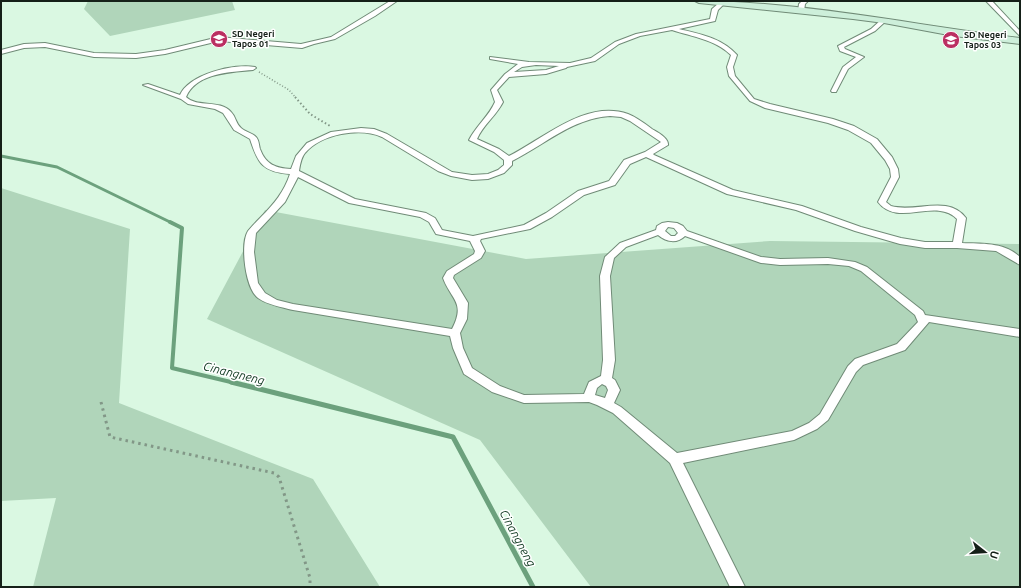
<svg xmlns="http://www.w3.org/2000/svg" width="1021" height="588" font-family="Ubuntu,sans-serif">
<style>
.green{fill:#b0d5ba}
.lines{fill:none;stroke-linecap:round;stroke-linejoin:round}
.stream-far2{stroke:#6ca17d;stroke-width:3}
.stream-far1{stroke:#6ca17d;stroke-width:4}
.stream{stroke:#6ca17d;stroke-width:5}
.street-casing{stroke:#708b77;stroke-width:2}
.secondary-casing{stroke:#708b77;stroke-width:2}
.path-far2{stroke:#829787;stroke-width:1.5;stroke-dasharray:1 2;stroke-linecap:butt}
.path-far1{stroke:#829787;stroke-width:2;stroke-dasharray:1.5 2.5;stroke-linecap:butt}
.path{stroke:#829787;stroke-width:3;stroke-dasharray:2.5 4;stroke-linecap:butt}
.street{fill:#fff;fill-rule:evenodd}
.secondary{fill:#cdefda;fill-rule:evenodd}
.labels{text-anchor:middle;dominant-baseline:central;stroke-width:3;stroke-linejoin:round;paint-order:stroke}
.far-poi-label{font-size:9px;font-weight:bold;fill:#152018;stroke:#fff;text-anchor:start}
.water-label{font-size:12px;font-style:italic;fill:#113b22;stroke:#fff}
</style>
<rect width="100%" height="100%" fill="#daf8e2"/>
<path class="green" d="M88,1h144l3,9 -125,26 -26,-27z
M1,188l129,41 -11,174 194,76 67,108h-347l23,-89 -55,3z
M265,210l261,49 244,-18 250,3v343h-429l-111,-147 -273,-121z"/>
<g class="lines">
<path class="stream-far2" d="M1,156l56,11 115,56"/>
<path class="stream-far1" d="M170,222l12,6 -10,140 63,15"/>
<path class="stream" d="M231,382l222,55 80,150"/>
<defs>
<path id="street" d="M390,1h7l-22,15 -40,23 -21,5 -12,4 -83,-7 -54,13 -29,4 -42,-1 -49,-10 -21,1 -23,6v-4l23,-6 21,-1 49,10 42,1 29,-4 54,-13 82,7 30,-7z
M802,1h6l-3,3 -1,7 -3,2 -3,-2 1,-7z
M986,1h6l28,30v5z
M719,3l5,1 -6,6 -3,11 -36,8c21,5 43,9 58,26l-4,12 2,9 19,23 16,5 63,15 21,7 23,13 15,18 6,12 1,8 -13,25 5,4c25,7 57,-12 75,12l-4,25c21,1 42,-1 58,14v8l-24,-14 -39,-3h-32l-25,-4 -45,-13 -59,-21 -69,-16 -81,-37 -16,7 -15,21 -31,10 -32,22 -22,12 -49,10 -1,2 5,10 -4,7 -27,17 -1,3 15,25 -1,16 -7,14 3,15 9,20 28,18 24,9 60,-1 5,-12 12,-6 2,-16 -3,-84 5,-19 15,-14 36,-13 1,-4 5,-3 6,-1 9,1 6,3 4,5 74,26 19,2 48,-1 27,4 12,5 56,44 2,4 95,14v8l-91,-15 -24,28 -42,15 -7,7 -28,48 -11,9 -23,11 -111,23 62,124h-15l-60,-124 -57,-50 -16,-8 -8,-3 -65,1 -32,-11 -28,-18 -11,-26 -3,-12 -157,-26c-12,-3 -25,-5 -35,-12 -13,-10 -18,-54 -10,-67 4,-5 9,-10 13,-14 13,-13 23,-25 29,-43 -27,-2 -32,-10 -40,-35l-16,-9 -11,-17 -8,-4 -27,-5 -7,-5 -38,-14 5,-1 32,11c9,-21 55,-32 75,-28l1,1 -3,2c-23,2 -57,3 -67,27 11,11 34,2 45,15 5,5 5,12 10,16 4,4 12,5 15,9 3,3 3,9 4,12 6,16 16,19 31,20l5,-13 11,-13 24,-11 30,-4 13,1 13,5 65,38 20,3 16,-1 10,-4 6,-5v-5l-10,-8 -25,-12c7,-14 20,-24 26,-38l-4,-12 14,-16 13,-10 -28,-5v-2l39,5 41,1 21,-5 24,-16 21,-8 74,-15 2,-10zM672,30c21,7 42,9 59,25l-4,12 2,9 21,25 15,7 63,15 20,7 23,13 14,17 5,9 1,8 -13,25c20,26 57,-5 79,17l-4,23h-28l-24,-4 -40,-11 -59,-21 -69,-16 -79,-35 -1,-1 15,-9c1,-7 -11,-13 -16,-16 -8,-6 -16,-12 -24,-15 -42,-15 -85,25 -119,42l-10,-7 -22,-10c6,-14 19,-23 26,-37l-6,-12 12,-13 37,-3 20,-6 1,-1 28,-6 24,-17 21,-8zM536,65l23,1 -13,4 -32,2 8,-5zM610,116l11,1 9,4 31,21 -16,10 -21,8 -15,21 -31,10 -32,22 -22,12 -51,11 -31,-6 -7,-12 -9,-5 -71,-14 -56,-28c1,-6 2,-13 6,-18 16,-19 55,-26 77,-16l56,34 13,5 21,4 16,-1 16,-6 8,-8v-4c34,-17 59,-42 98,-45zM298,177l51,26 71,14 9,5 7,12 34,7 5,10 -1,3 -27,17 -4,7c8,22 23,24 9,51l-159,-25 -16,-4 -12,-7 -7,-10 -4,-31 2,-19 29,-31zM668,227l6,1 4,5 -3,3h-4l-6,-5zM658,235c8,7 19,9 27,1l76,27 19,2 48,-1 21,2 12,5 54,44 3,7 -21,22 -42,15 -7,7 -28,48 -11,9 -17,8 -115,22 -56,-46 -7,-4 6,-13 -5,-10 -3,-2 3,-18 -5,-84 4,-18 12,-11zM602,384l4,2 2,4 -3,8 -10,-3 2,-7z
M882,19l5,1 -12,11 -31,16 1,2 19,8 -16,12 -12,23h-4l-1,-1 12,-24 13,-10 -16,-6 -2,-5 33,-17z"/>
<path id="secondary" d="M695,1c109,0 217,24 325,37v6l-66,-8 -70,-13 -31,-4 -154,-16z"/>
</defs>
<use href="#street" class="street-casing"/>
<use href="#secondary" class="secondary-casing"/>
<path class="path-far2" d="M259,72l30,18 7,8"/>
<path class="path-far1" d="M295,97l15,17 20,12"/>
<path class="path" d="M101,402l9,35 164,36 5,4 31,101v9"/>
<use href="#street" class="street"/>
<use href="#secondary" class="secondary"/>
</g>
<defs>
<symbol id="school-disc" viewBox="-11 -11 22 22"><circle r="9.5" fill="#bb2f62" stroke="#fff"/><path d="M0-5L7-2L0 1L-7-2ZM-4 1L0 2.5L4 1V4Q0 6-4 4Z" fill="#fff"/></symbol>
</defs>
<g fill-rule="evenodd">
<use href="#school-disc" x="209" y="29" width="20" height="20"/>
<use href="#school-disc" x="941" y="30" width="20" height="20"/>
</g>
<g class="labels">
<g class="far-poi-label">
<text x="232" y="34">SD Negeri<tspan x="232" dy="10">Tapos 01</tspan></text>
<text x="964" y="35">SD Negeri<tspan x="964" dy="10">Tapos 03</tspan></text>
</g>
<g class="water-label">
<text transform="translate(234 373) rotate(14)">Cinangneng</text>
<text transform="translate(518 538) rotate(62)">Cinangneng</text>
</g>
</g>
<rect width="1021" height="588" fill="none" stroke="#152018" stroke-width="4"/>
<g transform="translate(985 552) rotate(107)" stroke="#ffffff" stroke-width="3" paint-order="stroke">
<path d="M0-3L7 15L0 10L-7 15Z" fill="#152018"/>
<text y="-6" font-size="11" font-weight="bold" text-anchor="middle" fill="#152018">U</text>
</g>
</svg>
